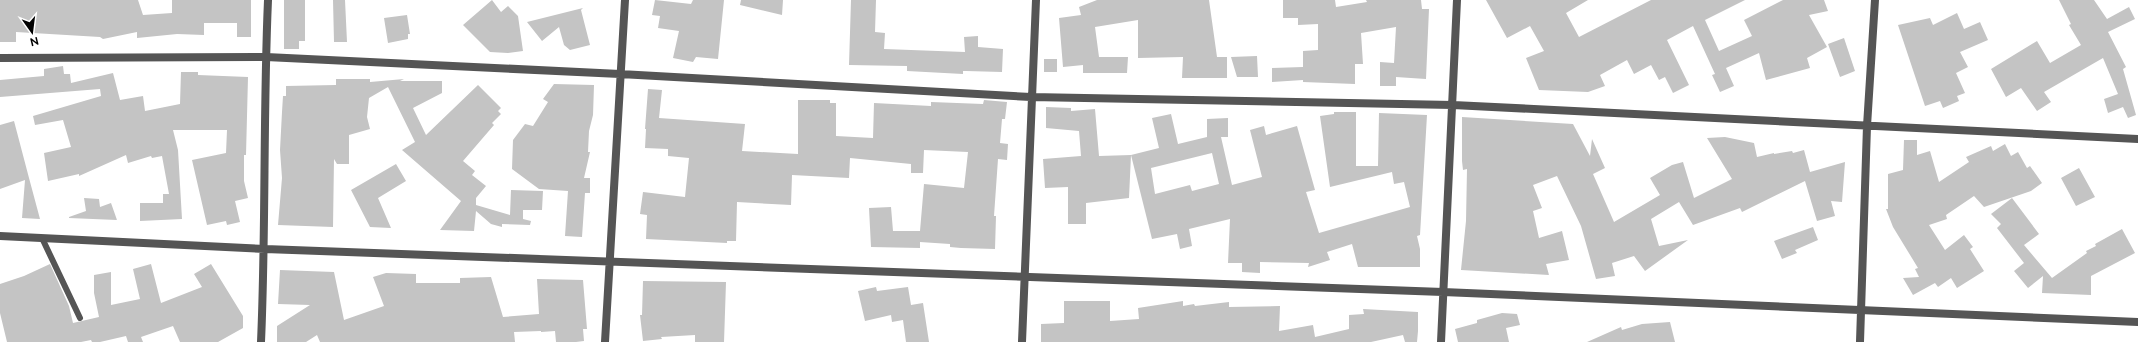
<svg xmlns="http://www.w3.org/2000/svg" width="2138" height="342" font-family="Raleway,sans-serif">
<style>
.building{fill:#c4c4c4;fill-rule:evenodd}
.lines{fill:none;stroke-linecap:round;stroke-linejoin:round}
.lane{stroke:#555;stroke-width:6}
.street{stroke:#555;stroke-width:8}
</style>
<rect width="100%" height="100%" fill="#fff"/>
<path class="building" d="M0,0h138l5,15 29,-2v-13h79v37h-14v-14h-33v12l-27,-1 -40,4v-6l-34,7 -3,-2 -84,-5v10h-16z
M284,0h21v41h-6v8h-15z
M333,0h12l2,42h-13z
M492,0l9,12 7,-6 10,10 5,35 -15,2 -18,-1 -27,-27z
M655,0l36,4 2,-4h31l-6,59 -22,-2 -3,5 -20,-4 6,-27 -21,-3 2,-12 -8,-1z
M741,0h42l-1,15 -42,-10z
M851,0h25l-1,32 10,1 -1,16 81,3 -1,-15 14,-1v11l25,2 -1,23 -36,-1h-3v3l-56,-3v-5l-58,-1z
M1097,0h112l8,57h10v21h-45l1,-21 -45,1v-38l-43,7 4,30h29l-1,16h-44v-8l-20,2 -4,-49 22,-3 -2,-8z
M1283,0h52l1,7 31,-5 -1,-2h55l1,9h7l-3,70 -30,-2v9h-16v-24l14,1 2,-36 -35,6 2,31h-8v20l-52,-2v-2l-31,2v-14l31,-1v-16l15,-1v-26l-20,1v-7h-15z
M1486,0h102l-22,13 13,24 72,-37h94l-40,20 14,31 33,-15 -8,-16 39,-20h41l4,11 -19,4 18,32 -20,11 3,10 -44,12 -7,-27 -33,15 8,18 -14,6 -8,-17 3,-1 -22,-48 -26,14 22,45 -16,8 -8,-16 -6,3 -8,-15 -17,9 -7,-14 -27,15 5,11 -17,6 -49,-2 -13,-32 18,-7 -14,-25 -23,12z
M2059,0h35l13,19 22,-12 6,12 -27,13 18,35 -3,2 13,46 -8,3 -5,-11 -15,6 -4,-14 14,-5 -15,-36 -59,34 7,10 -14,9 -16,-23 -15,9 -15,-28 46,-28 13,22 31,-18 -12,-20 2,-1z
M583,8l-2,2 9,35 -20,5 -6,-5 -5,-18 -17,14 -15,-19z
M1957,13l7,16 16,-7 8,18 -28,12 8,15 -12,6 9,20 -8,3 2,5 -16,7 -3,-7 -15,5 -27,-81 32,-7 3,7z
M407,15l3,19h-2v5l-20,4 -4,-25z
M1844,38l11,33 -15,6 -12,-33z
M1257,56l1,21h-21l-6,-20z
M1044,59h13v13h-13z
M63,66l1,8h6l1,9 42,-10 7,27 23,-4 2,15 35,-7 1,-32h17v3l50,2 -2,78h-2v26l4,17 -13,3 5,21 -13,3 -1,-4 -19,4 -15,-65 34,-7 1,-23h-54l5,20 4,69 -42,2v-18h23v-9h6l-7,-38 -10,2 -1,-2 -23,7 -2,-8 -47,21v-2l-31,7 -4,-28 27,-6 -8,-27 -28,5 -2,-9 68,-20 -1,-7 -100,8v-17l44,-4v-7z
M336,79h34v3l34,-3 -4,2h42v12l-29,15 13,27 52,-50 23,23 -3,3 3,3 -9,9 2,2 -31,36 12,10 -3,4 14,11 -10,12v7l34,10 1,-25 32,1 -1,19h-19v9l8,2 -1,4 -28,-1v3l-11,-3 -15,-13 -2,20 -34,-1 21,-29 -59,-51 13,-8 -27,-55 -19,11 -2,19 3,12 -21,6v29h-12l-3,-5 -1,68 -55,-2 4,-47 -2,-28 2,-38 1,-16h3v-10l50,-1z
M554,84l40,1 -1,30 -4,16 -1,21h2l-6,26h6v15h-5l-3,44 -17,-1 3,-45 -29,-2 -27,-20 1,-29 12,-16 8,2 15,-24 -5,-3z
M648,89l14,1 -3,28 86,6 -3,27 56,3v-54h32v3h6v33l37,2 1,-35 57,3v-4l52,2 1,-4 23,2 -2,17h-3l-2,24 8,1 -1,16 -9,-1 -4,57h2l-1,33 -34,-1 -11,-1v-3l-30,-2v6l-49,-1 -2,-39 22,-1 2,24h27l4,-47 40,4 4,-36 -44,-2 -1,23h-12v-9l-61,-6 -1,20 -57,-3 -1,30 -54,-3 -1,39h-9v2l-81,-4 1,-24 -7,-1 3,-22 42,5 4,-39 -21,-2v-7l-23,-1 1,-19h-1z
M1046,107l25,1v3l24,-2 4,47 32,-1 28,-7 -7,-30 19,-4 7,30 29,-7v-18l21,-1v19h-7l11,48 30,-8 -12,-47 14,-4 2,9 31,-9 18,64 -9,2 13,41 91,-26 -6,-25 -10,2 -2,-12 -62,15 -10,-71 14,-2v-2h22v54h22l1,-53 48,2 -7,120 -3,1 3,13v18h-62l-6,-23 -25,8 3,8 -22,7 1,-4 -49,-1v11l-18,-1v-9h-14l2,-44 -41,10 3,17 -12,3 -3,-15 -25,5 -21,-84 -2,43 -43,5v21h-18v-37l-23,1 -2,-29 38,-3 -2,-25 -33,-3zM1212,153l7,31 -27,7 -2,-6 -35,9 -4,-26z
M1462,117l111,7 17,32 2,-17 13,29 -12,6 21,48 46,-27 -10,-17 22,-13 11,-3 11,36 38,-19 -25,-41 18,-1 29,6 3,14 17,-4v1l18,-3 1,2 11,-3 6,22 35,-10 -3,40 -11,-1 4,15 -18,5 -12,-40 -63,31 -2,-4 -47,17 -14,-23 -28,17 8,27 29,-6 -43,31 -11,-15 -22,7 3,13 -19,3 -15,-53 -24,-50 -24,9 9,23 -9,3 6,27 23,-7 7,29 -23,4 3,11 -88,-5 5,-49 1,-52 -4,1 -1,-9z
M14,121l15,57 11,41 -18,-1 3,-38 -25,9v-64z
M1904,140h13v15l13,-4 9,31 30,-20 -3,-5 25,-11 2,5 12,-7 6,12 7,-4 9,16 3,-2 12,17 -11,8 -47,16 -10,-11 -28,19 1,4 -18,6 16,25 19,-15 9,12 -3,2 14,22 -27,17 -6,-10 -13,9 -3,-4 -22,12 -10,-17 16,-1 -4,-8 3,-1 -25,-41 -7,-18h2v-35l15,-4z
M396,164l10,17 -28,17 13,30 -21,-1 -19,-37z
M2079,168l16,29 -19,9 -15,-28z
M84,198l15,1 1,8 11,-4 6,17 -48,-2v-1l17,-6z
M2012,198l27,36 -15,11 28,33 35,-25 -1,-2 10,-5 -1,-2 27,-15 13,24 -44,23v19l-49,-2 1,-17 -15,12 -14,-17 10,-8 -27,-35 4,-4 -10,-10z
M1813,227l5,13 -23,10 2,3 -15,6 -8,-18z
M50,264l19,42 4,17 26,-6 -5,-24v-18l17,-3v33l29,-6 -7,-30 18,-5 10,39 41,-16 -8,-13 17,-10 32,52v12l-25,14h-38l-7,-16 -32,11 2,5h-15l-2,-6 -26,6h-8l-1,-2 -10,2h-74l-7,-29v-29l24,-8z
M280,270l54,2 10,48 40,-14 -11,-29 13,-4 30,1v9h44v-5l31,-1 12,40 36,-3 -2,-35 46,1 4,49h-4l1,12 -8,1h-20l-1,-11 -14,1v-1l-27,1 1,10h-195l-3,-7 -11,7h-29v-16l33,-21 -32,-1z
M643,281l83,1 -2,60h-29v-7l-34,2 1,2 -19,2 -3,-26h2z
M876,287l1,4 31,-4 3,18 12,-2 6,39h-23l-3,-22 -11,2 -1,-7 -26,6 -7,-30z
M1064,301h46v20l29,-2 -1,-11 45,-7v5l11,-2 1,2 34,-4v5l51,-1 -1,25 34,-6 2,12 34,-8v-14l15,-1 -1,-5 55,3v19l-1,11h-12l-2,-7 -32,7h-330v-18l23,-1z
M1502,313l15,1 3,11 -14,3 3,14h-51l-3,-13 22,-6v-3z
M1670,322l5,20h-88l34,-15 1,3 20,-6z"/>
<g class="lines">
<path class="lane" d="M42,238l38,80"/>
<path class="street" d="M0,58l266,-1 354,17 411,23 422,8 685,34
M0,236l265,13 1178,43 695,30
M261,342c5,-114 2,-228 7,-342
M605,342l20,-342
M1022,342l14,-342
M1441,342l16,-342
M1860,342l7,-216 8,-126"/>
</g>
<g transform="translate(32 32) rotate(166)" stroke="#ffffff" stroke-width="3" paint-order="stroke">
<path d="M0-3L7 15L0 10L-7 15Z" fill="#000000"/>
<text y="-6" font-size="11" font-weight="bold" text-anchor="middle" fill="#000000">N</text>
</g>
</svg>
